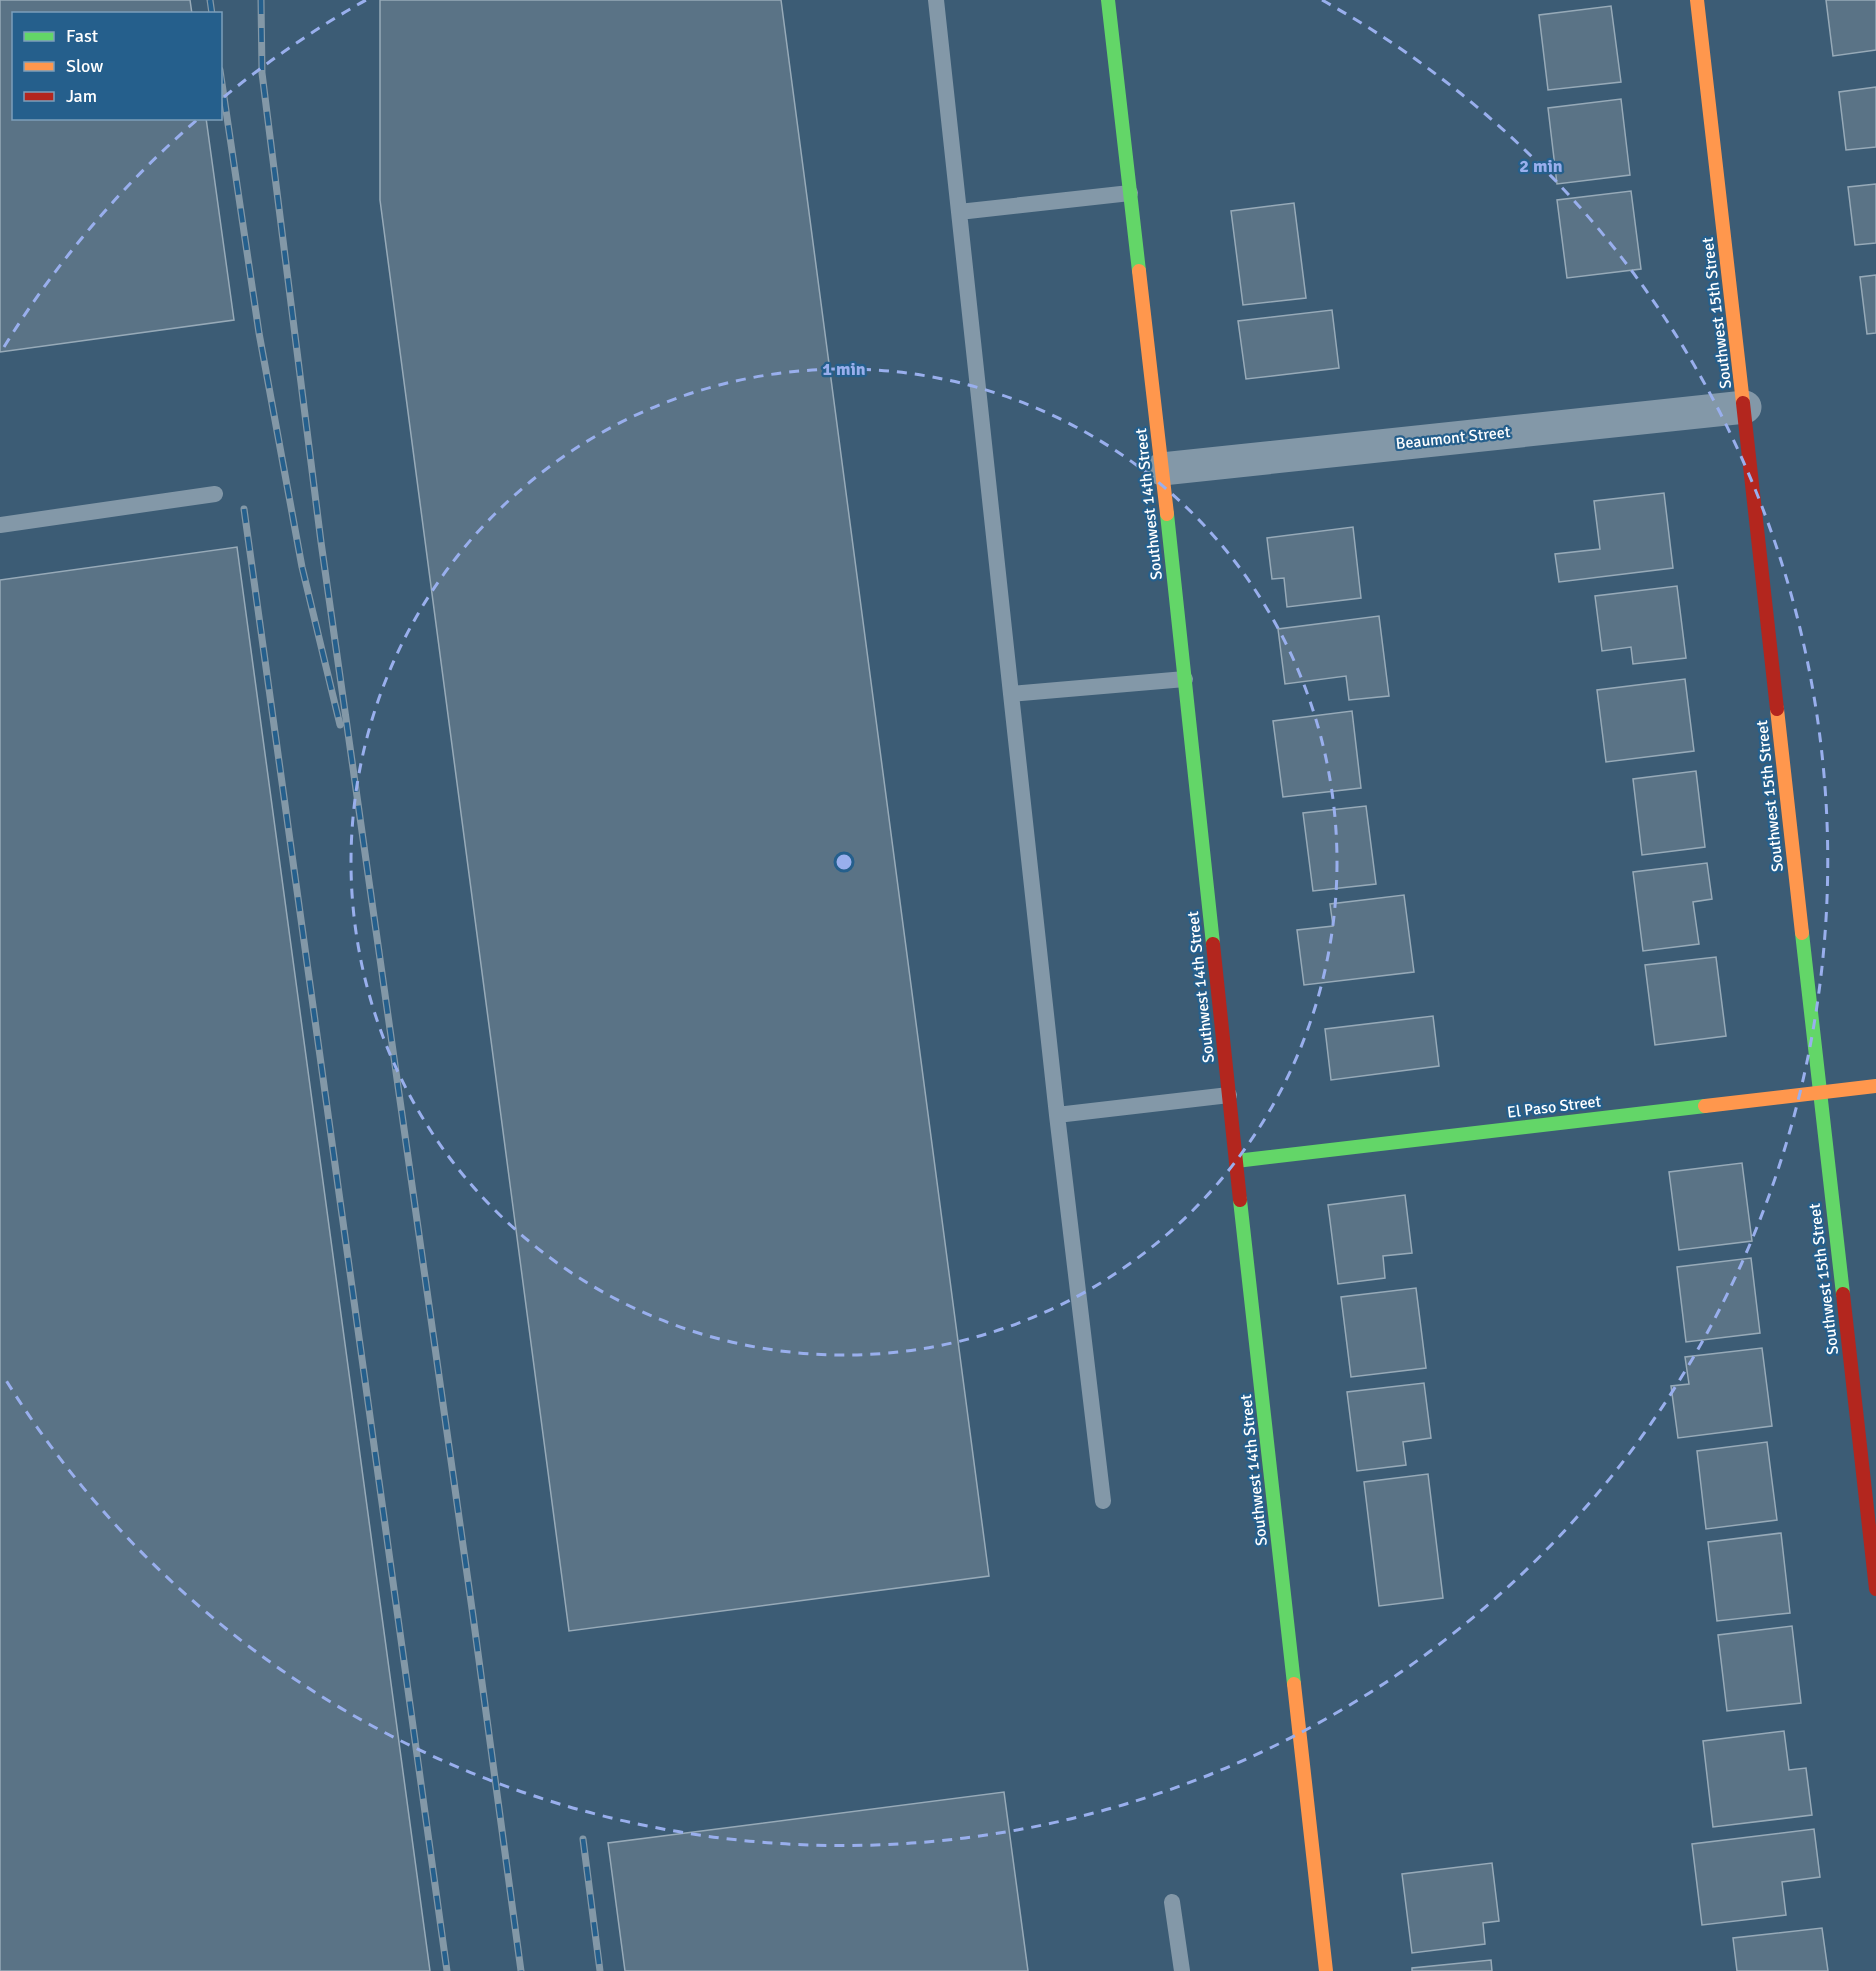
<svg xmlns="http://www.w3.org/2000/svg" width="1876" height="1971" font-family="Signika,sans-serif">
<style>
.building{fill:#5a7386;stroke:#97aab8;stroke-width:1.5}
.lines{fill:none;stroke-linecap:round;stroke-linejoin:round}
.lane{stroke:#8398a8;stroke-width:16}
.street{stroke:#8398a8;stroke-width:33}
.fast{stroke:#63d668;stroke-width:14}
.slow{stroke:#ff974d;stroke-width:14}
.jam{stroke:#b3261e;stroke-width:14}
.rail-casing{stroke:#8398a7;stroke-width:7}
.rail{stroke:#255f8c;stroke-width:4.5;stroke-dasharray:14;stroke-linecap:butt}
.ring{fill:none;stroke:#99afed;stroke-width:3;stroke-dasharray:10 8}
.labels{text-anchor:middle;dominant-baseline:central;stroke-width:4.5;stroke-linejoin:round;paint-order:stroke}
.street-label{font-size:16px;fill:#fff;stroke:#255f8c}
.centre{fill:#99afed;stroke:#255f8c;stroke-width:3}
.ring-label{font-size:18px;text-anchor:middle;font-weight:bold;fill:#99afed;stroke:#255f8c;stroke-width:4.5;stroke-linejoin:round;paint-order:stroke}
</style>
<rect width="100%" height="100%" fill="#3c5c75"/>
<path class="building" d="M0,0h190l2,14h-178v104h192l28,202 -234,32z
M380,0h401l208,1576 -420,55 -189,-1431z
M1826,0h50v50l-43,6z
M1611,6l10,76 -73,8 -9,-75z
M1876,87v60l-30,3 -7,-58z
M1621,99l9,76 -73,9 -9,-76z
M1876,184v59l-21,2 -7,-58z
M1631,191l10,78 -74,9 -10,-78z
M1294,203l12,95 -63,7 -12,-94z
M1876,275v58l-9,1 -7,-57z
M1332,310l7,58 -93,11 -8,-58z
M1664,493l9,75 -114,14 -4,-28 45,-5 -6,-48z
M1353,527l8,71 -74,9 -3,-29 -12,1 -5,-41z
M237,547l193,1424h-430v-1391z
M1677,586l9,72 -53,6 -2,-17 -29,4 -7,-55z
M1379,616l10,80 -40,4 -3,-24 -61,8 -7,-55z
M1685,679l9,72 -88,11 -9,-72z
M1352,711l9,77 -78,9 -10,-76z
M1696,771l9,76 -63,8 -9,-76z
M1366,806l10,78 -63,7 -10,-78z
M1707,863l5,36 -19,3 6,42 -56,7 -10,-79z
M1404,895l10,77 -110,13 -7,-55 36,-4 -3,-22z
M1716,957l10,79 -71,9 -10,-80z
M1433,1016l6,50 -108,14 -6,-51z
M1742,1163l10,78 -73,9 -10,-78z
M1405,1195l7,58 -29,3 2,22 -47,6 -10,-79z
M1751,1258l9,75 -74,9 -9,-75z
M1416,1288l10,80 -75,9 -10,-80z
M1762,1348l10,78 -94,12 -7,-52 18,-2 -4,-27z
M1424,1383l7,55 -28,4 3,23 -49,6 -10,-79z
M1767,1442l10,78 -71,9 -9,-78z
M1428,1474l15,124 -64,8 -15,-124z
M1781,1533l9,80 -73,8 -9,-79z
M1792,1626l9,77 -74,8 -9,-76z
M1784,1731l5,39 17,-2 6,47 -99,12 -10,-86z
M1004,1792l24,179h-403l-17,-128z
M1814,1829l6,48 -38,5 4,33 -84,10 -10,-81z
M1492,1863l7,58 -16,2 2,21 -73,9 -10,-79z
M1822,1928l6,43h-91l-4,-33z
M1491,1960l1,11h-80v-3z"/>
<g class="lines">
<path class="lane" d="M936,0l23,212 171,-19
M959,212l52,482 174,-15
M0,525l215,-31
M1011,694l46,421
M1103,1501l-46,-386 172,-20
M1172,1902l10,69"/>
<path class="street" d="M1162,469l583,-62"/>
<path class="fast" d="M1108,0l31,271
M1167,514l46,430
M1802,933l41,361
M1236,1161l469,-55
M1240,1200l54,484"/>
<path class="slow" d="M1697,0l46,403
M1139,271l28,243
M1777,709l25,224
M1705,1106l171,-20
M1294,1684l32,287"/>
<path class="jam" d="M1743,403l34,306
M1213,944l27,256
M1843,1294l33,295"/>
<defs>
<path id="rail" d="M210,0l2,14
M261,0l1,73 59,469 152,1074 48,355
M220,70l39,263 43,234 38,158
M244,509l203,1462
M583,1839l17,132"/>
</defs>
<use href="#rail" class="rail-casing"/>
<use href="#rail" class="rail"/>
</g>
<g class="ring">
<circle cx="844" cy="862" r="493"/>
<path d="M4 347A985 985 0 0 1 198 119M224 97A985 985 0 0 1 366 0M1322 0A985 985 0 1 1 4 1377"/>
</g>
<g class="labels">
<g class="street-label">
<text transform="translate(1717 313) rotate(-97)">Southwest 15th Street</text>
<text transform="translate(1453 438) rotate(-6)">Beaumont Street</text>
<text transform="translate(1149 504) rotate(-96)">Southwest 14th Street</text>
<text transform="translate(1770 796) rotate(-96)">Southwest 15th Street</text>
<text transform="translate(1201 987) rotate(-96)">Southwest 14th Street</text>
<text transform="translate(1554 1107) rotate(-7)">El Paso Street</text>
<text transform="translate(1824 1279) rotate(-97)">Southwest 15th Street</text>
<text transform="translate(1254 1470) rotate(-96)">Southwest 14th Street</text>
</g>
</g>
<circle cx="844" cy="862" r="9" class="centre"/>
<g class="ring-label">
<text x="1541" y="172">2 min</text>
<text x="844" y="375">1 min</text>
</g>
<rect x="12" y="12" width="210" height="108" fill="#255f8c" stroke="#7c9fba" stroke-width="1.5"/>
<rect x="24" y="32" width="30" height="9" fill="#63d668" stroke="#7c9fba" stroke-width="1.5"/>
<text x="66" y="42" font-size="18" fill="#ffffff">Fast</text>
<rect x="24" y="62" width="30" height="9" fill="#ff974d" stroke="#7c9fba" stroke-width="1.5"/>
<text x="66" y="72" font-size="18" fill="#ffffff">Slow</text>
<rect x="24" y="92" width="30" height="9" fill="#b3261e" stroke="#7c9fba" stroke-width="1.5"/>
<text x="66" y="102" font-size="18" fill="#ffffff">Jam</text>
</svg>
